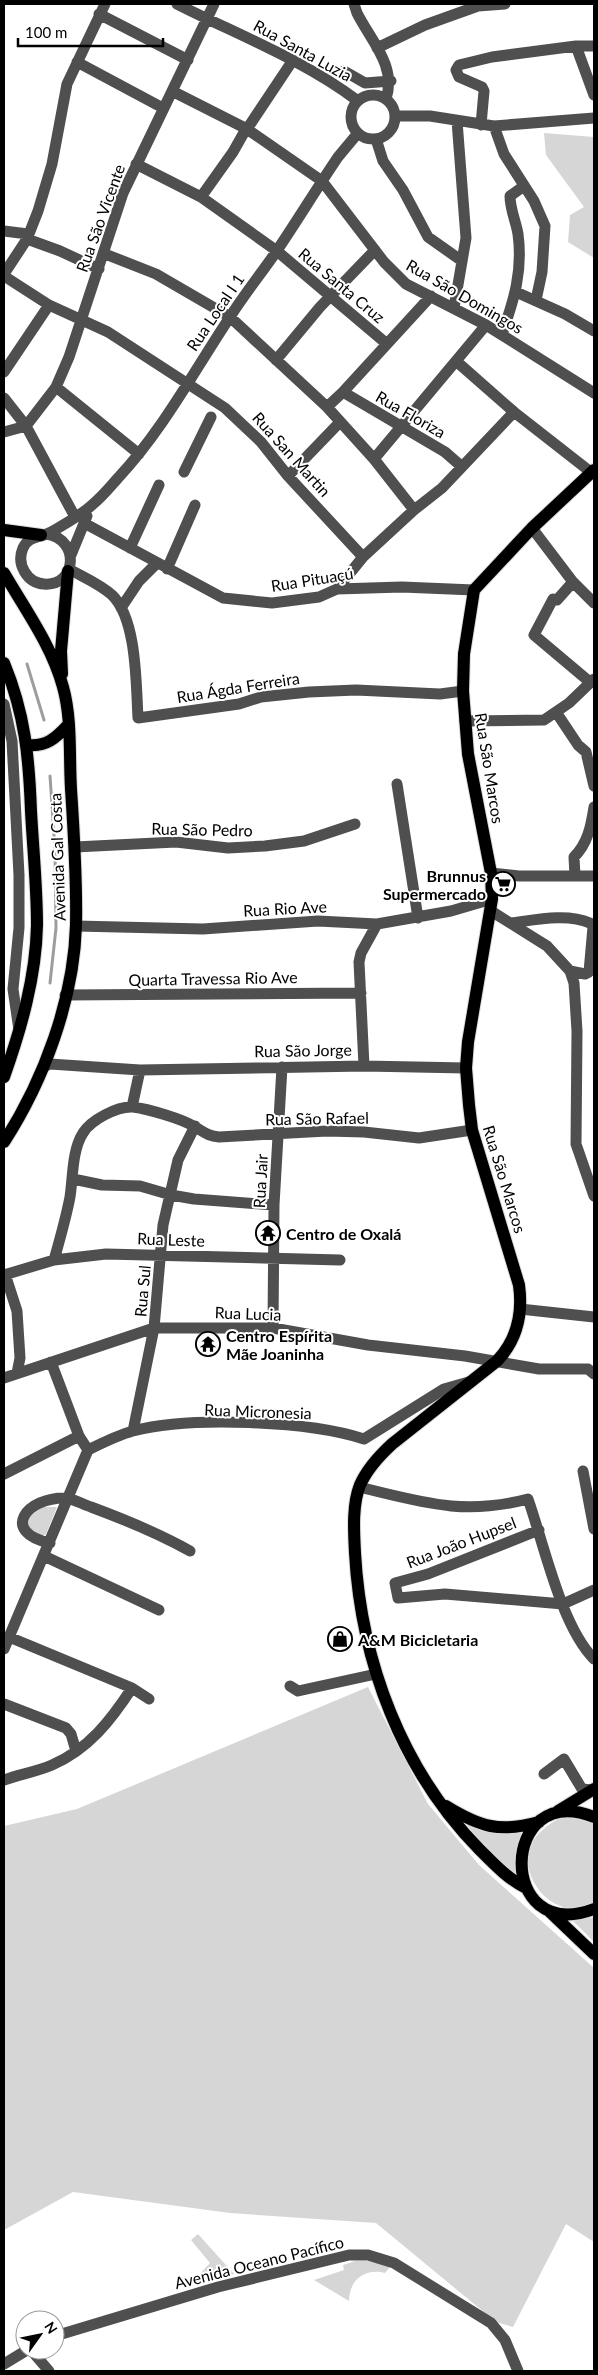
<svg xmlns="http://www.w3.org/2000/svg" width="598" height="2375" font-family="Lato,sans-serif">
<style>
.green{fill:#d6d6d6}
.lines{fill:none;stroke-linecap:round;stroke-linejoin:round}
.stream{stroke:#9d9d9d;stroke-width:3}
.major-casing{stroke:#dbdbdb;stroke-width:14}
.minor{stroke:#4f4f4f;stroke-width:11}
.major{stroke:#000;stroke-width:12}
.labels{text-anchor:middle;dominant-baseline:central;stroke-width:4;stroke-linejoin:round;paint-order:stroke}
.street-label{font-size:16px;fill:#000;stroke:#fff}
.poi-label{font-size:16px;font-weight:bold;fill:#000;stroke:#fff;text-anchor:start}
</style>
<rect width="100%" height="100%" fill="#fff"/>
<path class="green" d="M544,133l50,4v121l-26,-16 2,-27 14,-8 -38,-52z
M43,1507h14l-11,27 -6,3 -18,-16z
M368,1687l60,117 51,61 115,103v274l-28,-18 -53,103 -17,-5 -120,-99 -146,-10 -157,-21 -69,38v-404l73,-17z
M563,1817l31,4v83c-7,1 -16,5 -23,4 -29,-1 -54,-40 -38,-67 7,-11 18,-19 30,-24z
M464,1822l61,9 -6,48 -26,-22z
M594,1917v25l-21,-21z
M198,2234l36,40 -34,9 -3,-6 13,-14 -19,-23z
M355,2261h14l21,6 -5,6c-20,-5 -36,7 -36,28l-35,-21 30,-10 -1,-5z"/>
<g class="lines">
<path class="stream" d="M27,664l17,56
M50,776l5,73 1,79 -6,55"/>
<defs>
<path id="major" d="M4,530l37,5
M4,573c21,36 48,73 59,114 9,32 6,69 8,102 3,45 6,90 5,136 -2,74 -32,155 -72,217
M4,663c21,51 25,94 27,148 2,38 6,76 6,114 -1,52 -16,104 -33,152
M62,674l-1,-23 7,-80
M28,745c18,2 28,-7 40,-20
M446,1806c34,21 54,27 93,16
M558,1811l36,-22
M594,1817c-95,-38 -98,129 0,92
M526,1888c-18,-9 -32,-24 -46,-38 -78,-79 -119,-188 -125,-297 -1,-21 -3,-48 5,-68 7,-16 19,-29 32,-41l105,-83c20,-21 26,-47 22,-76l-47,-155 -3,-25 -3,-37 2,-26 24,-143 -1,-26 -23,-119 -5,-63 1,-37 10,-64 58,-62 62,-58
M549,1911l45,43"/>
</defs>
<use href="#major" class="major-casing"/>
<path class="minor" d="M177,4c61,31 125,55 181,97
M354,4l3,9c14,28 40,53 29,86
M99,14l89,46
M594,46h-18l18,49
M377,48l48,-23 53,-19 27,-2
M77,62l86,46
M344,71l21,12 26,-2
M172,91l75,38 75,52 62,81 22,22 80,41 108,68
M351 117a22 22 0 1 1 44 0a22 22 0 1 1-44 0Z
M395,116h35l64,10 100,-8
M481,125l3,-34 -2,-4 -23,-10 -3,-7 3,-5 33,-8 84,-11
M494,126l10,28 30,47 11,25 -3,46 -6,28
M247,129l46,-69
M376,139l7,22 20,29 25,47 34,24
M136,164l65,33 76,54 110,93
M201,197l32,-45 13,-23
M4,231l24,3
M27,239l33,12 39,18
M105,254l51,20 74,43 97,90 47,52 40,51
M4,274l23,-35 11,-28 14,-47 15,-80 38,-80
M4,276l45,29 59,27 117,76 36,34 27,34 75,81
M516,292l49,22 29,17
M454,308l12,-70 -9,-117
M502,334c12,-34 21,-63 16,-100 -2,-12 -8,-25 -8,-38l14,-10
M276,360l44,-53 55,-57
M456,361l58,51 78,61
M4,372l45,-67
M56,387l83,67
M343,392l102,60 16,14
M4,398l22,28 49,91
M327,407l16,-15 88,-96
M4,432l22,-6 30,-39 13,-30 54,-164 91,-189
M374,459l112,-134
M184,472l27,-55
M288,476l52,-54
M84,523l139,75 49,5 47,-6 18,-8 65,-2 72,3
M532,528l41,54 21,21
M47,534c34,6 29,53 -3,50 -17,-1 -28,-20 -21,-36 6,-13 18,-10 28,-16 14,-8 29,-16 41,-27 10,-8 18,-18 26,-27 44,-47 75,-105 110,-158 15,-24 32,-45 48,-68 21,-31 41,-64 62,-95l20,-24
M130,548l29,-63
M71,555l16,-39
M69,569c14,8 31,15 43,26 25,24 24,89 26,123l101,-14 22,-7 48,-5 47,-2 84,4 23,-3
M167,569l28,-64
M573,582l-16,18 -4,-1 -19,36 57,48
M337,589l26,-32 51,-47 28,-22 72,-76
M121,608l18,-27 18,-18
M4,704l8,37 7,134v53l-6,61 6,41
M556,712l22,33 8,7 8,34
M465,721l79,-1 25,-17 25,-24
M397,784l21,134
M75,847l101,-5 52,6 37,-2 39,-5 51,-17
M491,873l28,3h75
M575,876l-1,-19c14,-14 17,-31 20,-50
M491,911l56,35 23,25 4,12 3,48 -1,113 18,52
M511,923c24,-3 56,-10 79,0l3,4 -4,45 -4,2 -15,-3
M76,926l127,3 115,-8 59,3 74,-13 41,-12
M65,995l296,-2
M364,1066l-5,-104 2,-9 16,-29
M43,1067l7,-3 90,6 224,-4 102,2
M132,1107l8,-37
M73,1179l29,6 38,1 31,9 23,4 80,6
M54,1260c6,-21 12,-42 16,-63 3,-20 2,-47 13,-64 8,-13 34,-27 50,-26 15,2 50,12 62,20 9,5 13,9 24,10l108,-6 37,1 55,6 53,-8
M5,1274l12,37 3,47 -3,15
M4,1275l50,-15 52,-6 234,6
M520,1309l74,8
M273,1328l1,-123 8,-138
M51,1362l28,74 9,14
M4,1378l150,-50h119l95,17 97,11 74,13h49l6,5
M133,1431l21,-103 9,-103 15,-65 17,-34
M88,1450c14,-7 30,-15 45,-19 58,-15 175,-10 231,8l80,-50 28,-8
M583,1471l11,58
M4,1474l75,-38
M359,1487c63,15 104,29 169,12 16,45 33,127 66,160
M539,1530l-111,44 -33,9 3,15 47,-4 118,10 31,-14
M50,1543c-50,-11 -24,-46 16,-45 8,1 18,7 25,9 35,13 67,26 99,44
M44,1556l115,54
M9,1637l123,51 17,11
M4,1649l84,-199
M290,1686l8,5 78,-17
M4,1704l62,24 5,6 5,17
M544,1774l20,-15 18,30 11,1
M4,1780c16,-6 32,-8 48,-15 37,-16 59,-45 80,-77
M55,2336l163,-49 131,-32h19l26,8 97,60 14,17 13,31
M31,2350l18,21
M4,2364l23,-14"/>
<use href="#major" class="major"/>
</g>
<defs>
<symbol id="supermarket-ring" viewBox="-11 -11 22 22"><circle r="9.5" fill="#fff" stroke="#000" stroke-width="1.5"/><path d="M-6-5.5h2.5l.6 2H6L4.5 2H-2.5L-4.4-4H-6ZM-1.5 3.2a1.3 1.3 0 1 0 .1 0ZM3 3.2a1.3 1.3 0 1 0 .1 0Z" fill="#000"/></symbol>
<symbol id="temple-ring" viewBox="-11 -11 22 22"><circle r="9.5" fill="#fff" stroke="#000" stroke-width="1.5"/><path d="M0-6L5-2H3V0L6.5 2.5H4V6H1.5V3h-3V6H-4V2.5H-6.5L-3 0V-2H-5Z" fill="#000"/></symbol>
<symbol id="shop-ring" viewBox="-11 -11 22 22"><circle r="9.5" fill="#fff" stroke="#000" stroke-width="1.5"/><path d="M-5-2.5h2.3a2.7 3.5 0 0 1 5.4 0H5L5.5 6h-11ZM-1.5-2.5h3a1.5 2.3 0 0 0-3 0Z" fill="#000"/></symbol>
</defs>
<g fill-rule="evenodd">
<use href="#supermarket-ring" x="489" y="870" width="28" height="28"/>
<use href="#temple-ring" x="254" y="1219" width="28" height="28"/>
<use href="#temple-ring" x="194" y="1330" width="28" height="28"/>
<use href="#shop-ring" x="326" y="1625" width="28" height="28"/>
</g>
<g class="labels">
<g class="street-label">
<text transform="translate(303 50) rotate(29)">Rua Santa Luzia</text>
<text transform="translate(100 218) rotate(-70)">Rua São Vicente</text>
<text transform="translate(342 285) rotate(40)">Rua Santa Cruz</text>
<text transform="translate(465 296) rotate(30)">Rua São Domingos</text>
<text transform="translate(215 312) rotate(-56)">Rua Local I 1</text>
<text transform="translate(411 414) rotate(30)">Rua Floriza</text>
<text transform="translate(292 454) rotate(48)">Rua San Martin</text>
<text transform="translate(312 579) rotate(-9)">Rua Pituaçú</text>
<text transform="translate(238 687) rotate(-9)">Rua Ágda Ferreira</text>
<text transform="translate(490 768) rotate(81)">Rua São Marcos</text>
<text transform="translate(202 829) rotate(1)">Rua São Pedro</text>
<text transform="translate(57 857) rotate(-92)">Avenida Gal Costa</text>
<text transform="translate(285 908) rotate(-3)">Rua Rio Ave</text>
<text transform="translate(213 978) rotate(-1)">Quarta Travessa Rio Ave</text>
<text transform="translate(303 1050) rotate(-1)">Rua São Jorge</text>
<text transform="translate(317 1118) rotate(-1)">Rua São Rafael</text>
<text transform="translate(505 1179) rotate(73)">Rua São Marcos</text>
<text transform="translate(260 1181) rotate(-87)">Rua Jair</text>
<text transform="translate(171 1239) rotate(2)">Rua Leste</text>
<text transform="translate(142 1291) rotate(-85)">Rua Sul</text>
<text transform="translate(248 1313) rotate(2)">Rua Lucia</text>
<text transform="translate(258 1411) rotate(2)">Rua Micronesia</text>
<text transform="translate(461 1542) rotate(-21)">Rua João Hupsel</text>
<text transform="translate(259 2262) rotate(-14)">Avenida Oceano Pacífico</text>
</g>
<g class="poi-label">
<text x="486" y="875" text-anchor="end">Brunnus<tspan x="486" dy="18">Supermercado</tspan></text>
<text x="286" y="1233">Centro de Oxalá</text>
<text x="226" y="1335">Centro Espírita<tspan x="226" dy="18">Mãe Joaninha</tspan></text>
<text x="358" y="1639">A&amp;M Bicicletaria</text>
</g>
</g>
<rect width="598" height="2375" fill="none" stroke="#000000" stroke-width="10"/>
<g transform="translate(40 2335) rotate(57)"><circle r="24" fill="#ffffff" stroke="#999999"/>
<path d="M0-4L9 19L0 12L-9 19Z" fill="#000000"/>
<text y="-8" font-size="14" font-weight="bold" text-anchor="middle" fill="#000000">N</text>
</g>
<path d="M18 38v8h145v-8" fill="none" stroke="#000000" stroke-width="2.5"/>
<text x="25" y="38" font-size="15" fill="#000000" stroke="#ffffff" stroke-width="4" paint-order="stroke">100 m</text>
</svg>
